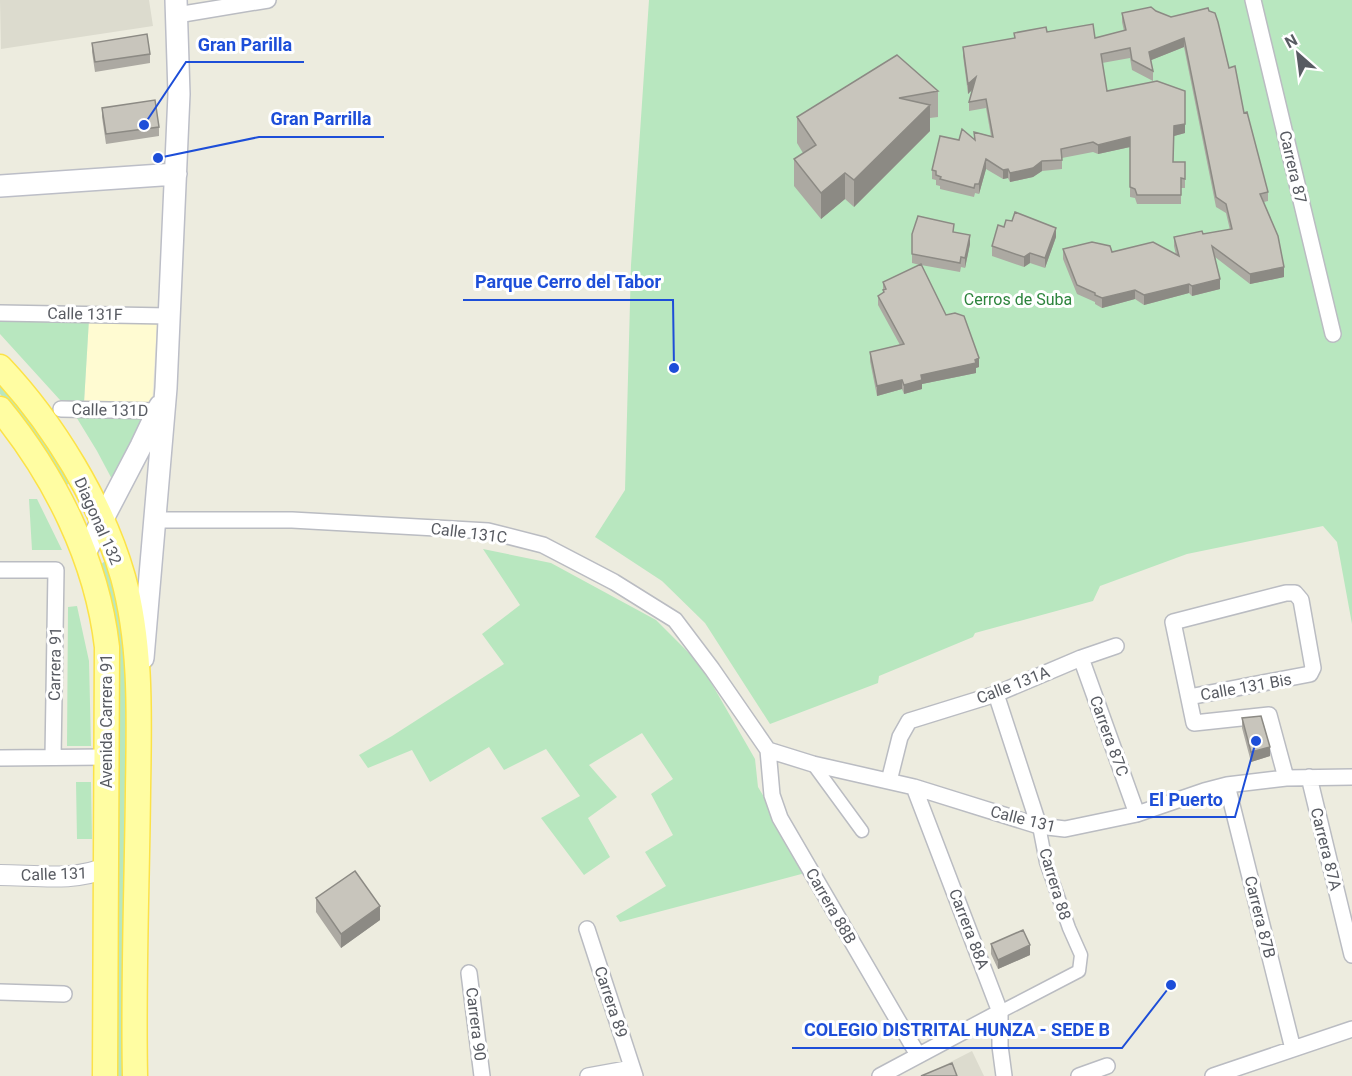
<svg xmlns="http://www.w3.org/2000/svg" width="1352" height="1076" font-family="Roboto,sans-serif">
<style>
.commercial{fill:#fffbd2}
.education{fill:#dcdbce}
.green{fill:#b8e7bf}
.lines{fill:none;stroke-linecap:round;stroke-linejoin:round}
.pedestrian-casing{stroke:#babcc2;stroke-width:15}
.minor-casing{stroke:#babcc2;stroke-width:18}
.tertiary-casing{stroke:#babcc2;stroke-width:22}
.secondary-casing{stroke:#bcbec7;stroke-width:24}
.primary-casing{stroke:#fce248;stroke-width:27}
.pedestrian{stroke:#fff;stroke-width:12}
.minor{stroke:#fff;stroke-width:15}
.tertiary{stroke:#fff;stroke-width:20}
.secondary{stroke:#fff;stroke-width:21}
.primary{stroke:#fffda2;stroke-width:24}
.wall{fill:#aca9a2}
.shaded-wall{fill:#8c8a84}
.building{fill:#c8c5bc;stroke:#8c8a84;stroke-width:1.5}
.labels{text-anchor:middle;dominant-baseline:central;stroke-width:6;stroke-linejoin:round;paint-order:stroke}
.street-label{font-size:16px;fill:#585b62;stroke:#fff}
.park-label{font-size:16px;fill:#2d843d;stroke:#fff}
.leader{fill:none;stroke:#1d4ed8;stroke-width:2}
.callout-dot{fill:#1d4ed8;stroke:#fff;stroke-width:2}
.callout-label{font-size:18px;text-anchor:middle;font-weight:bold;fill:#1d4ed8;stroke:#fff;stroke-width:6;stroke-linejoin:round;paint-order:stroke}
</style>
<rect width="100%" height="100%" fill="#edecdf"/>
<path class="commercial" d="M89,319l68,3 -5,83 -68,-2z"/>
<path class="education" d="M0,0h149l4,26 -152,23z
M972,1051l12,25h-61z"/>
<path class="green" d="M649,0h703v624l-15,-82 -14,-16 -136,28 -87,32 -7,15 -118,32 -2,4 -94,39 -1,7 -108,41 -65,-101 -43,-42 -67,-44 30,-47 6,-225z
M0,317l89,2 -5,84 -24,-3 -60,-66z
M0,382c26,32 49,66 70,101l-5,3 -46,-69 -19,-23z
M75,415l70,2 -31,66 -17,-32z
M29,499h8l25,51h-30z
M483,549l68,14 105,57 45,45 54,94 3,28 51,85 -189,50 -4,-6 50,-30 -21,-34 28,-17 -22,-41 22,-15 -31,-46 -53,32 28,32 -29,21 22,39 -26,18 -43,-57 39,-22 -34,-47 -42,21 -15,-23 -59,35 -18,-32 -44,18 -9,-13 33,-19 112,-72 -22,-30 38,-29z
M105,561c13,41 18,80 21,122l-4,393h-7v-13l4,-381 -2,-44 -17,-73z
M77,606l12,55 2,85h-24l1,-139z
M76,782h15l1,57h-15z"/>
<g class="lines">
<defs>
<path id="pedestrian" d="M813,764l49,67
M1000,1012l79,-41 2,-16 -12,-27 -23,-66 -7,-36"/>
<path id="minor" d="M1253,0l80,334
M177,15l91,-15
M0,313l169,3
M61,409l97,2
M156,520h136l144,8 52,3 55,14 71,37 61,38 37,49 56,81 4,45 8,23 138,237
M0,570h56l-3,187
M1081,658l56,156
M996,694l43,132
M1189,697l121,-23 3,-6 -12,-68 -6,-7h-9l-113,29 21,101 75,-8 17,63
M768,750l45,14 101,23 125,39 26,3 72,-15 67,-23 23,-6 59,-7 66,-1
M0,758l106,-1
M1309,777l43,178
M889,781l11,-44 9,-16 87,-27 85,-36 35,-12
M1227,785l66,264
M914,787l86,225v34l4,30
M587,929l48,147
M469,973l13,103
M0,992l64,2
M588,1076l44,-8
M880,1076l120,-64
M1079,1076l28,-10
M1213,1076l139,-47"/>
<path id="tertiary" d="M0,875c35,0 75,7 107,-8"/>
<path id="secondary" d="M0,186l176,-12
M84,555l57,-109 19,-40
M143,658l23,-270 13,-294 -3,-94"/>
<path id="primary" d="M0,367c53,56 102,136 123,210 19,69 16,142 15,213 -1,95 -5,191 -3,286
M0,409c55,67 97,151 107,238l-2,429"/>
</defs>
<use href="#pedestrian" class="pedestrian-casing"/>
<use href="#minor" class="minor-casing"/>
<use href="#tertiary" class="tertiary-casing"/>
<use href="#secondary" class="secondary-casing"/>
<use href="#primary" class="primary-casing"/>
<use href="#pedestrian" class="pedestrian"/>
<use href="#minor" class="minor"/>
<use href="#tertiary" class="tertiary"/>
<use href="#secondary" class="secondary"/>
<use href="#primary" class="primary"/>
</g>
<path class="wall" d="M1156,11l73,57 39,124v9l-4,1 20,75 -34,7 -35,-27 5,32 -28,7 -3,-3 -45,12 -9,-6 -33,9 -7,-4v-2l-18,-8 -14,-35v-10l113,6 -2,-9v-9l29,-3 27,-4 -4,-17 -10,-6 -32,-160 -33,13 2,11v10l-21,-11 -2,-12 -28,5 5,28 78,42 -11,3 -1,26h12v26h-4v16h-44l-2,-6 -5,-1v-50l-32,7 -5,-2 -31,6v11l-20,2 -9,6 -23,5 -2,-4 -5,1 -17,-10 -7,25 -4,-1 -1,4 -34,-8v-3l-4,-1v-5l-4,-1v-9l27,-30 15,-1v-7l17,4 -5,-28 -17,3v-9l3,-12 -4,4 -5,-38v-9l51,-9v-5l33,-1 48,6 29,-7 -2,-9v-9z
M92,43l58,11v9l-55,9 -3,-20z
M938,91v26l-8,1v13l-76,76 -9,-8 -24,20 -27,-33v-27l9,-6 -6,-10v-26z
M102,108l57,19v9l-53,8 -4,-27z
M954,232l16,12 -5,24 -4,-1 -1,5 -39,-7 25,50 33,52 -3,1v5l-54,11v5l-18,5 -2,-5 -25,7 -7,-35v-9l30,-7 -22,-40v-9l5,-3v-11l37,-17 -8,-2v-29z
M1056,237l-11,31 -15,-5 -6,4 -32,-11v-10z
M1242,718l28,38 -19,6 -9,-34z
M316,898l64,22 -39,28 -25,-36z
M991,944l39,11 -32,14 -7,-15z"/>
<path class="shaded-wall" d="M1184,38v9l-35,14v-9z
M976,77v9l-8,8v-10z
M1185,91v42l-11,3 -1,35 1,-45z
M930,105v26l-76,76v-27z
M1130,137v10l-32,7v-9z
M986,159v10l-7,25v-10z
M1042,161v10l-9,6 -23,5v-9z
M1008,169v9l-5,1v-9z
M845,173v26l-24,20v-26z
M1056,228v9l-11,31v-10z
M970,235v9l-5,24v-10z
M1030,253v10l-6,4v-10z
M1284,267v10l-34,7v-10z
M1220,279v10l-28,7v-10z
M1189,284v9l-45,12v-10z
M1135,290v9l-33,9v-10z
M979,358v9l-3,1v5l-54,11v5l-18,5v-9l17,-10 54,-15z
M902,380v9l-25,7v-10z
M1270,747v9l-19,6v-10z
M380,906v14l-39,28v-14z
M1030,945v10l-32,14v-9z"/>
<path class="building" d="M1151,7l5,4 15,6 37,-9 1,3 6,2 3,9 11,46 6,-2 9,47 3,-1 21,80 -8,2 18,42 6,31 -34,7 -38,-28 8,33 -28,7 -3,-2 -45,11 -9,-5 -33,8 -7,-3v-2l-18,-8 -14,-36 29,-7 18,4 2,6 41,-10 26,14 -5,-19 28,-6 1,3 29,-5 -6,-25 -10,-7 -32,-159 -35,14 4,19 -21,-11 -2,-12 -29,6 6,37 50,-10 28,10v33l-11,2 -1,36h12v17l-4,-1v17h-44l-2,-6 -5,-2v-50l-32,8 -5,-3 -32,7 1,11 -20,1 -9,7 -23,5 -2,-4 -5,1 -17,-11 -7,25h-4l-1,4 -34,-9 1,-2 -5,-2v-4l-4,-1 8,-34 19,4 3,-11 13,11 -1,-8 19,5 -7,-38 -17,3 7,-25 -8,7 -5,-37 52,-9 -1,-5 32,-6 1,5 46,-8 2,14 31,-8 -4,-17z
M147,34l3,20 -55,8 -3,-19z
M897,55l41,36 -39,7 31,7 -76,75 -9,-7 -24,20 -27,-34 22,-14 -19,-28z
M155,100l4,27 -53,7 -4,-26z
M1015,212l41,16 -11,30 -15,-5 -6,4 -32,-11 6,-21 6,2 2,-7 6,1z
M918,216l36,8 -1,8 17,3 -5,23 -4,-1 -1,6 -48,-9v-20z
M921,264l25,51 9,-2 9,3 15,42 -4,2 1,3 -55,12 1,5 -18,5 -2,-5 -25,6 -7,-34 34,-8 -26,-48 6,-4 -1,-2 3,-1 -3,-7z
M1261,716l9,31 -19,5 -9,-34z
M355,871l25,35 -39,28 -25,-36z
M1023,930l7,15 -32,15 -7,-16z
M952,1063l5,13h-36z"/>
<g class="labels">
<g class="street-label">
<text transform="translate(1293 167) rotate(77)">Carrera 87</text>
<text transform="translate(85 314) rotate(1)">Calle 131F</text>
<text transform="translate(110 410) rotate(1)">Calle 131D</text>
<text transform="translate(98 521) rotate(66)">Diagonal 132</text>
<text transform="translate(469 533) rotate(7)">Calle 131C</text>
<text transform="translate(55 664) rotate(-89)">Carrera 91</text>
<text transform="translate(1013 685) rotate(-21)">Calle 131A</text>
<text transform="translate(1246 687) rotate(-10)">Calle 131 Bis</text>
<text transform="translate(106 721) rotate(-90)">Avenida Carrera 91</text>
<text transform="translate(1109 736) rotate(70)">Carrera 87C</text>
<text transform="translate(1023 819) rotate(14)">Calle 131</text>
<text transform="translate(1326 849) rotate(76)">Carrera 87A</text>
<text transform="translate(54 874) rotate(-2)">Calle 131</text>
<text transform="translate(1055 884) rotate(73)">Carrera 88</text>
<text transform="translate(831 906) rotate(60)">Carrera 88B</text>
<text transform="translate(1260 917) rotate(76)">Carrera 87B</text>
<text transform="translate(969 929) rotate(69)">Carrera 88A</text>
<text transform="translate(611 1002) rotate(72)">Carrera 89</text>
<text transform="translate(476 1024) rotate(83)">Carrera 90</text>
</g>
<g class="park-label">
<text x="1018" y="299">Cerros de Suba</text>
</g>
</g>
<path class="leader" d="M144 125L186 62H304M158 158L259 137H384M674 368L673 300H463M1256 741L1235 817H1137M1171 985L1122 1048H792"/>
<g class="callout-dot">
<circle cx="144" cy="125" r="6"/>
<circle cx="158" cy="158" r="6"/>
<circle cx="674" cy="368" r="6"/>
<circle cx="1256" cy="741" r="6"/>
<circle cx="1171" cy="985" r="6"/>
</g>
<g class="callout-label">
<text x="245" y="51">Gran Parilla</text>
<text x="321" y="125">Gran Parrilla</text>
<text x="568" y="288">Parque Cerro del Tabor</text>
<text x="1186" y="806">El Puerto</text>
<text x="957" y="1036">COLEGIO DISTRITAL HUNZA - SEDE B</text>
</g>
<g transform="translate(1298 54) rotate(332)" stroke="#ffffff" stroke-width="4.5" paint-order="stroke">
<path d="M0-4.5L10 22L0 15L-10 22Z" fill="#585b62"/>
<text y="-9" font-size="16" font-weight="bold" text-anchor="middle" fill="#585b62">N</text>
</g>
</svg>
